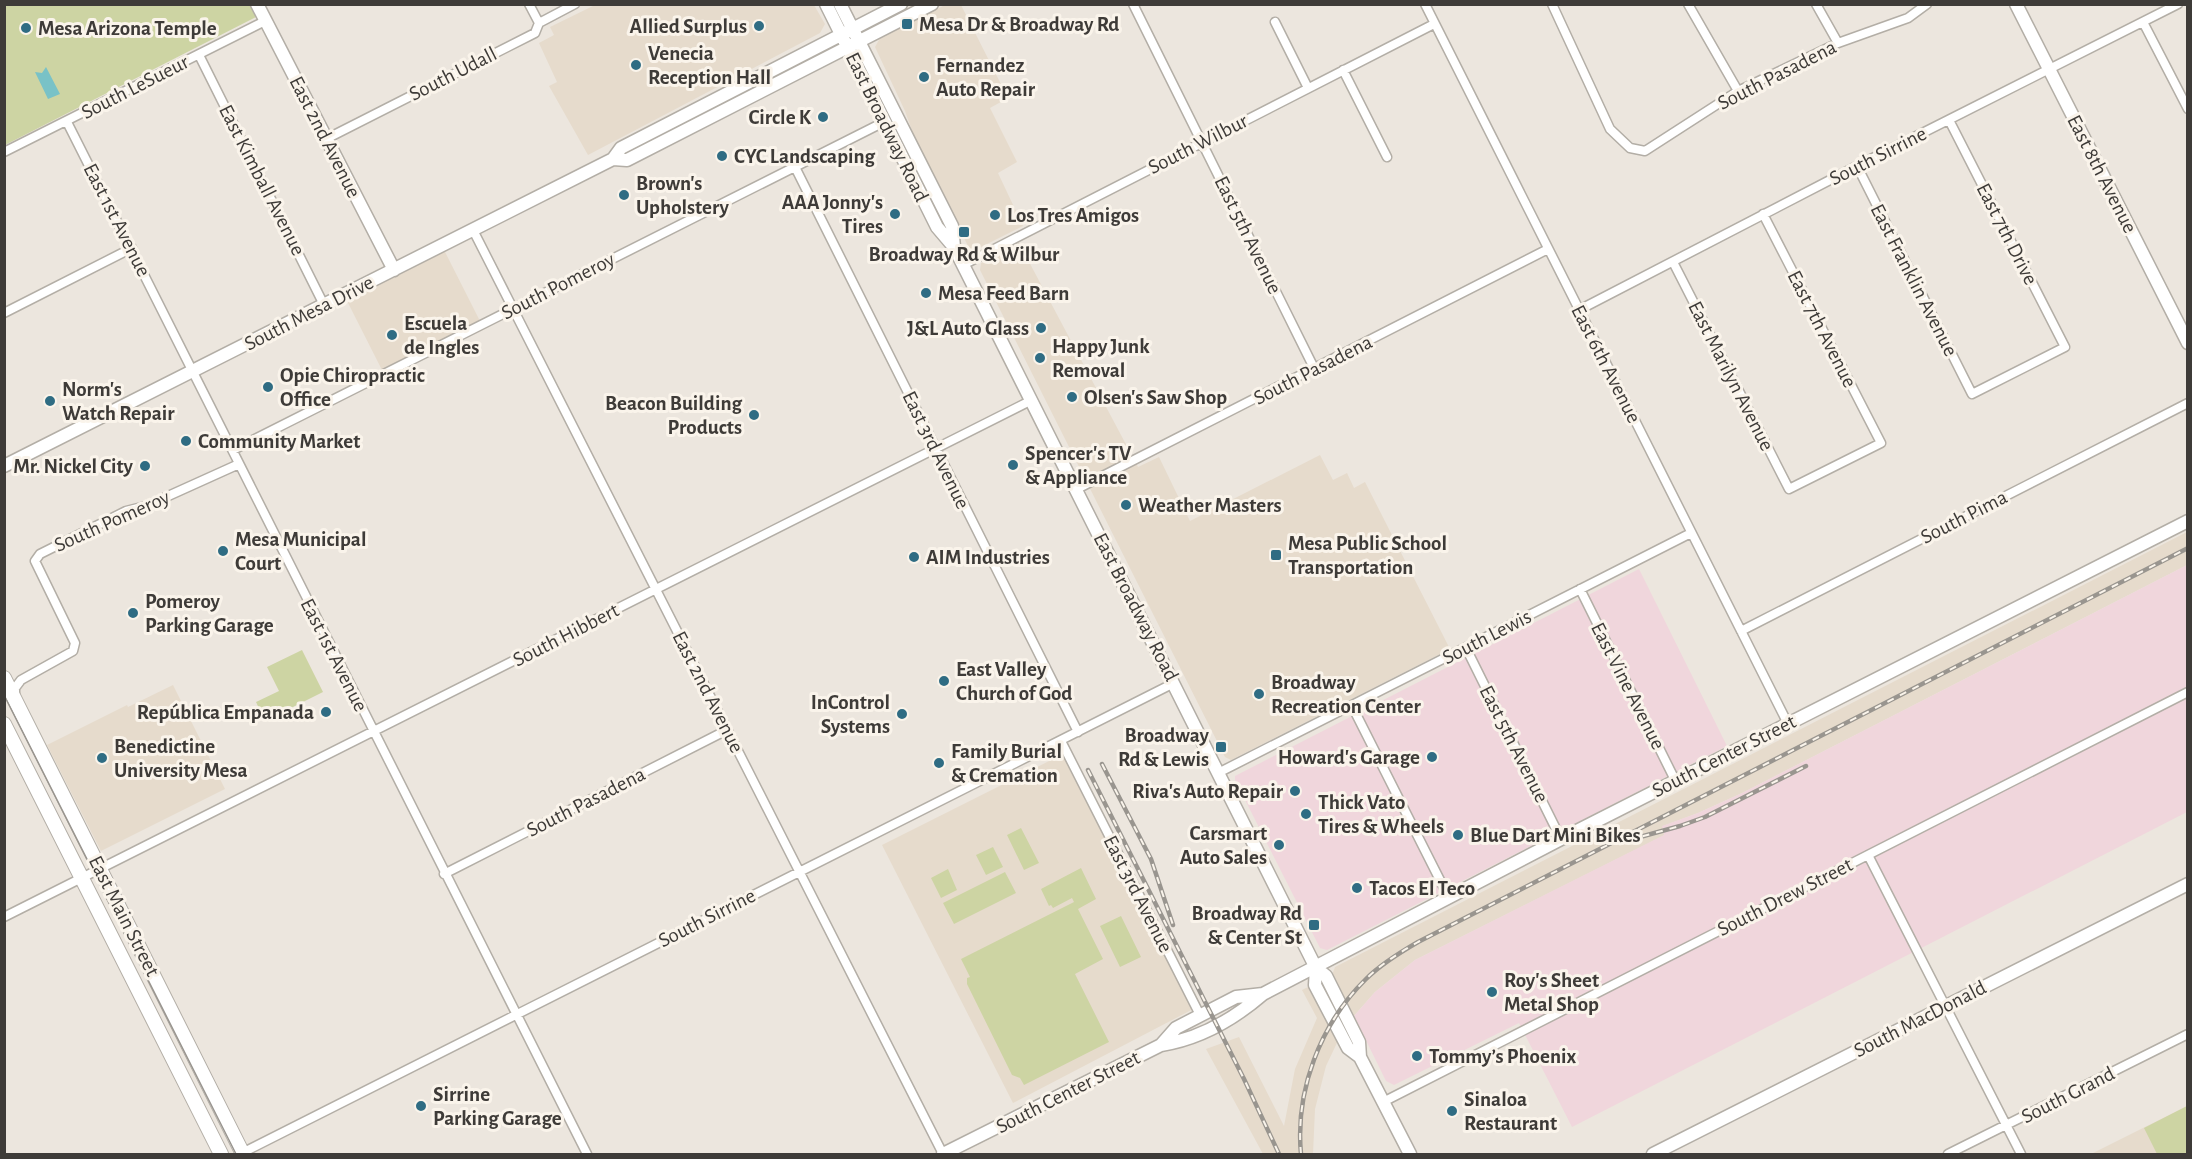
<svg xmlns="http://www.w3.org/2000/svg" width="2192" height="1159" font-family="'Alegreya Sans',sans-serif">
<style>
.built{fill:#e6dbcc}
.industrial{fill:#f0d6dc}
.green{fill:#cdd4a3}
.water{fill:#79c2c7}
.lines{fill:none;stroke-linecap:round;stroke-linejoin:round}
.street-casing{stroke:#b3aea6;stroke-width:11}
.secondary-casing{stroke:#b3aea6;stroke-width:15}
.primary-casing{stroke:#b3aea6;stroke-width:16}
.street{stroke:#fff;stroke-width:8}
.secondary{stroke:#fff;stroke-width:12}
.primary{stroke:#fff;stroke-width:14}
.tram{stroke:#99958f;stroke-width:1.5}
.rail-casing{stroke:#99958f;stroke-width:4.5}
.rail{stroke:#faf4eb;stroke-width:2;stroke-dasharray:7;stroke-linecap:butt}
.poi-dot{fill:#2f6c83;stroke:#faf4eb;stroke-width:2}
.labels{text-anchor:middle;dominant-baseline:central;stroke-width:6;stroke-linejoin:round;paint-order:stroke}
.poi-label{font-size:21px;font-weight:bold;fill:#3e3b38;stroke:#faf4eb;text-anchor:start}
.street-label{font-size:21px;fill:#3e3b38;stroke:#faf4eb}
</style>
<rect width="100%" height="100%" fill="#ece6de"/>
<path class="built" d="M595,5h219l11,19 -5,9 -232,122 -39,-69 8,-4 -18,-39 15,-8 -4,-8z
M945,5h16l47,93 -18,10 27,54 -19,11 25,53 -50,25 -5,-5 -52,-104 -11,-31 -30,-64 5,-9z
M1019,243l119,224 21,-10 31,64 130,-66 13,25 14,-7 7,15 11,-6 85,167 -219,111 -6,-3 -245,-487 1,-7z
M442,246l40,79 -98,49 -40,-79z
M2187,532v33l-445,228 -44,20 -35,13 2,9 -250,125 -40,32 -30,34 -19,40 -11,43 -2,45h-50l-57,-105 33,-12 45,89 11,-57 22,-51 -15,-28 30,-15 3,-8z
M173,685l52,104 -124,62 -54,-106 80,-40 1,2z
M1071,750l128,256 -186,97 -131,-258z
M2187,1106v48h-96z"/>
<path class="industrial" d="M2187,565v247l-615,315 -53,-104 -125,62 -8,-4 -32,-65 21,-24 40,-32 249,-125 -2,-9 36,-13 44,-20z
M1639,569l88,177 -400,204 -7,-2 -85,-168v-4z"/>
<path class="green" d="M5,5h246l5,12 -251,128z
M302,650l21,42 -58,29 -9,-19 23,-11 -12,-24z
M1021,828l18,35 -15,7 -17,-35z
M993,847l10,20 -17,8 -10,-20z
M1081,868l15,31 -18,10 25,50 -28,15 34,68 -85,43 -4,-7 -8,-3 -45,-91v-6l3,-1 -9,-18 113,-57 -2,-4 -19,10 -2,-3 -2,1 -8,-17z
M948,869l9,21 -16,8 -10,-20z
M1005,872l11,21 -62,31 -11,-21z
M1121,916l20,41 -21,10 -20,-41z
M2187,1106v48h-30l-13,-26z"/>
<path class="water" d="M46,67l14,27 -12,5 -13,-27 7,1z"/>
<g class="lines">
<defs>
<path id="street" d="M529,4l10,19
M1133,4l182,366
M1425,4l363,720
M1552,4l58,125 20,19 15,3 93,-60 100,-48 70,-25 19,-14
M1688,4l50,87
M1816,4l22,39
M1275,22l33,66
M2143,22l45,87
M199,55l125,250
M1343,70l44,87
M67,122l520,1032
M326,139l209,-106 4,-10 36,-19
M4,152l261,-131
M1857,166l115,228 93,-47 -116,-227
M795,167l283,565
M473,230l470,924
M1673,262l116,227 92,-46 -118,-229
M963,265l471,-241
M1579,310l278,-144 321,-162
M4,313l128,-65
M233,450l651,-328
M1077,489l471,-240
M1580,589l96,193
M1741,631l447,-228
M1466,648l95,191
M15,696v-8l6,-8 52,-29 2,-8 -40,-82 5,-7 86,-43 20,-5 93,-42
M1352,706l97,192
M1061,741l139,274
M1218,773l473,-240
M1868,855l153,299
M444,874l283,-144
M4,917l1028,-517
M1383,1102l805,-410
M240,1154l934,-471
M1948,1154l240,-120"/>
<path id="secondary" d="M257,4l137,266
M826,4l111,223 17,20 362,721 10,8 33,66 1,15 50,97
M840,4l112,222 2,21
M2016,4l172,339
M613,159l14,1 305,-156
M4,466l609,-307 8,-11 280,-144
M1316,968l-1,17 33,63 12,9
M1161,1045l15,-17 60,-31 27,-3
M943,1154l218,-109c38,-6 73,-26 102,-51l298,-155 627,-318
M1653,1154l535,-270"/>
<path id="primary" d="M4,678l239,476
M4,724l217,430"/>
</defs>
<use href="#street" class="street-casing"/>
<use href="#secondary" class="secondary-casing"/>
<use href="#primary" class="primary-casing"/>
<use href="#street" class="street"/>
<use href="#secondary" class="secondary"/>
<use href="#primary" class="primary"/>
<path class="tram" d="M4,695l232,459"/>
<defs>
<path id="rail" d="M1102,764l49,95 22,66
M1088,770l156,309 35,75
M1629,840l51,-14 25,-9 101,-51
M1301,1154c-6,-63 19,-130 65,-175 15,-15 33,-26 52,-37l770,-394"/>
</defs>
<use href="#rail" class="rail-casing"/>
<use href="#rail" class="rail"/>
</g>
<g class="poi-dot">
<rect x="901" y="18" width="12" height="12" rx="3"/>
<circle cx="759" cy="26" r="6"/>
<circle cx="26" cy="28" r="6"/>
<circle cx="636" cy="65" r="6"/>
<circle cx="924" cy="77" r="6"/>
<circle cx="823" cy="117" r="6"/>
<circle cx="722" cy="156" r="6"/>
<circle cx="624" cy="195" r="6"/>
<circle cx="895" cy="214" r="6"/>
<circle cx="995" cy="215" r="6"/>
<rect x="958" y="226" width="12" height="12" rx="3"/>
<circle cx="926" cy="293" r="6"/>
<circle cx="1041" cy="328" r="6"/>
<circle cx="392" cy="335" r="6"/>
<circle cx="1040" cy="358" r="6"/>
<circle cx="268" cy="387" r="6"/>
<circle cx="1072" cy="397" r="6"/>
<circle cx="50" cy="401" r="6"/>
<circle cx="754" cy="415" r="6"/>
<circle cx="186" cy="441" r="6"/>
<circle cx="1013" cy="465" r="6"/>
<circle cx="145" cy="466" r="6"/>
<circle cx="1126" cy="505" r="6"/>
<circle cx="223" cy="551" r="6"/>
<rect x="1270" y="549" width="12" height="12" rx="3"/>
<circle cx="914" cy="557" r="6"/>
<circle cx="133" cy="613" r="6"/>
<circle cx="944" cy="681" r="6"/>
<circle cx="1259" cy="694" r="6"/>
<circle cx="326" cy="712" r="6"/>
<circle cx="902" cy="714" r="6"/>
<rect x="1215" y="741" width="12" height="12" rx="3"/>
<circle cx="1432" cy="757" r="6"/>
<circle cx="102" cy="758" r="6"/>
<circle cx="939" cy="763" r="6"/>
<circle cx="1295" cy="791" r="6"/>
<circle cx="1306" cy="814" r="6"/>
<circle cx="1458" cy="835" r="6"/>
<circle cx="1279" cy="845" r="6"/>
<circle cx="1357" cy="888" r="6"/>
<rect x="1308" y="919" width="12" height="12" rx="3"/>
<circle cx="1492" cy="992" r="6"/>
<circle cx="1417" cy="1056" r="6"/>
<circle cx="421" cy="1106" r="6"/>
<circle cx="1452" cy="1111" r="6"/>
</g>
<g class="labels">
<g class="poi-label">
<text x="919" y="24">Mesa Dr &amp; Broadway Rd</text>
<text x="747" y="26" text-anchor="end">Allied Surplus</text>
<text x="38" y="28">Mesa Arizona Temple</text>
<text x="648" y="53">Venecia<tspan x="648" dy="24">Reception Hall</tspan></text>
<text x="936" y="65">Fernandez<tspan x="936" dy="24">Auto Repair</tspan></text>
<text x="811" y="117" text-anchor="end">Circle K</text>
<text x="734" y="156">CYC Landscaping</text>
<text x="636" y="183">Brown's<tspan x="636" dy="24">Upholstery</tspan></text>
<text x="883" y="202" text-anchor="end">AAA Jonny's<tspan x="883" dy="24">Tires</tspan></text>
<text x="1007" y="215">Los Tres Amigos</text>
<text x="964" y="254" text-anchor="middle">Broadway Rd &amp; Wilbur</text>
<text x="938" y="293">Mesa Feed Barn</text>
<text x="404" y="323">Escuela<tspan x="404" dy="24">de Ingles</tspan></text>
<text x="1029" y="328" text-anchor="end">J&amp;L Auto Glass</text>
<text x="1052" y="346">Happy Junk<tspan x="1052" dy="24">Removal</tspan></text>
<text x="280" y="375">Opie Chiropractic<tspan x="280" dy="24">Office</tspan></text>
<text x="62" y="389">Norm's<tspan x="62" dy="24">Watch Repair</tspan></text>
<text x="1084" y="397">Olsen's Saw Shop</text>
<text x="742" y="403" text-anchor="end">Beacon Building<tspan x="742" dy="24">Products</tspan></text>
<text x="198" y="441">Community Market</text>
<text x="1025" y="453">Spencer's TV<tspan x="1025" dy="24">&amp; Appliance</tspan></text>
<text x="133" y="466" text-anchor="end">Mr. Nickel City</text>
<text x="1138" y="505">Weather Masters</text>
<text x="235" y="539">Mesa Municipal<tspan x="235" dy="24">Court</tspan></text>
<text x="1288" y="543">Mesa Public School<tspan x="1288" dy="24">Transportation</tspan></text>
<text x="926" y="557">AIM Industries</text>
<text x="145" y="601">Pomeroy<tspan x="145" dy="24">Parking Garage</tspan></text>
<text x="956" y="669">East Valley<tspan x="956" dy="24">Church of God</tspan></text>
<text x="1271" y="682">Broadway<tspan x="1271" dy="24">Recreation Center</tspan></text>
<text x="890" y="702" text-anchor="end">InControl<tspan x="890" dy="24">Systems</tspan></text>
<text x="314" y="712" text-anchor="end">República Empanada</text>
<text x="1209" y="735" text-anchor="end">Broadway<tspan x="1209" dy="24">Rd &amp; Lewis</tspan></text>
<text x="114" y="746">Benedictine<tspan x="114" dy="24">University Mesa</tspan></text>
<text x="951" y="751">Family Burial<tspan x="951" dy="24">&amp; Cremation</tspan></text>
<text x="1420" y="757" text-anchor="end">Howard's Garage</text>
<text x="1283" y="791" text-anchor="end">Riva's Auto Repair</text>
<text x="1318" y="802">Thick Vato<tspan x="1318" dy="24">Tires &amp; Wheels</tspan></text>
<text x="1267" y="833" text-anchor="end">Carsmart<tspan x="1267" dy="24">Auto Sales</tspan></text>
<text x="1470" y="835">Blue Dart Mini Bikes</text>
<text x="1369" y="888">Tacos El Teco</text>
<text x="1302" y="913" text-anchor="end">Broadway Rd<tspan x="1302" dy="24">&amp; Center St</tspan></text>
<text x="1504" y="980">Roy's Sheet<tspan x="1504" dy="24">Metal Shop</tspan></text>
<text x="1429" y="1056">Tommy’s Phoenix</text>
<text x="433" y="1094">Sirrine<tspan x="433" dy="24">Parking Garage</tspan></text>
<text x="1464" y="1099">Sinaloa<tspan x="1464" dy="24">Restaurant</tspan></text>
</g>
<g class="street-label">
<text transform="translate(453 74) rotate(-27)">South Udall</text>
<text transform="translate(1777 75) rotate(-27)">South Pasadena</text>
<text transform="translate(135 87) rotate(-27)">South LeSueur</text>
<text transform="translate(887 127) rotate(64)">East Broadway Road</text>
<text transform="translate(325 137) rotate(63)">East 2nd Avenue</text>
<text transform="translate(1198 144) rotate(-27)">South Wilbur</text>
<text transform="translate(1878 156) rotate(-27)">South Sirrine</text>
<text transform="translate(2102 174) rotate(63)">East 8th Avenue</text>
<text transform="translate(262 180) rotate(63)">East Kimball Avenue</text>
<text transform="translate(117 220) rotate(63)">East 1st Avenue</text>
<text transform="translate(2007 234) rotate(63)">East 7th Drive</text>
<text transform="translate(1248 235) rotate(64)">East 5th Avenue</text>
<text transform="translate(1914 280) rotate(63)">East Franklin Avenue</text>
<text transform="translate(558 286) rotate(-27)">South Pomeroy</text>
<text transform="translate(309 313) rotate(-27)">South Mesa Drive</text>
<text transform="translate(1822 329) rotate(63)">East 7th Avenue</text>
<text transform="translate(1606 364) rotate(63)">East 6th Avenue</text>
<text transform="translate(1313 370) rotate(-27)">South Pasadena</text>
<text transform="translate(1731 376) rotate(63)">East Marilyn Avenue</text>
<text transform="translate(936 450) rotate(64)">East 3rd Avenue</text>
<text transform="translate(1964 517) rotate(-27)">South Pima</text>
<text transform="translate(112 521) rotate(-24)">South Pomeroy</text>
<text transform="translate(1136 607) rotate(63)">East Broadway Road</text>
<text transform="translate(566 635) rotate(-27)">South Hibbert</text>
<text transform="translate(1487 637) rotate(-27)">South Lewis</text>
<text transform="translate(334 655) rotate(63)">East 1st Avenue</text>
<text transform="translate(1628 686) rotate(63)">East Vine Avenue</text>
<text transform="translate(708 692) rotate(63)">East 2nd Avenue</text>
<text transform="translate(1514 744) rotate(63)">East 5th Avenue</text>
<text transform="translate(1724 756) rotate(-27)">South Center Street</text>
<text transform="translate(586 802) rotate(-27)">South Pasadena</text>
<text transform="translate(1138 894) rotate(63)">East 3rd Avenue</text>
<text transform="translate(1785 897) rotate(-27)">South Drew Street</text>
<text transform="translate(124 916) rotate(63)">East Main Street</text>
<text transform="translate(707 918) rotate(-27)">South Sirrine</text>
<text transform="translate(1920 1019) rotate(-27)">South MacDonald</text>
<text transform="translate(1068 1092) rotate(-27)">South Center Street</text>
<text transform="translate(2068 1095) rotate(-27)">South Grand</text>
</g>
</g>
<rect width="2192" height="1159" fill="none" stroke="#3e3b38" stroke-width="12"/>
</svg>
